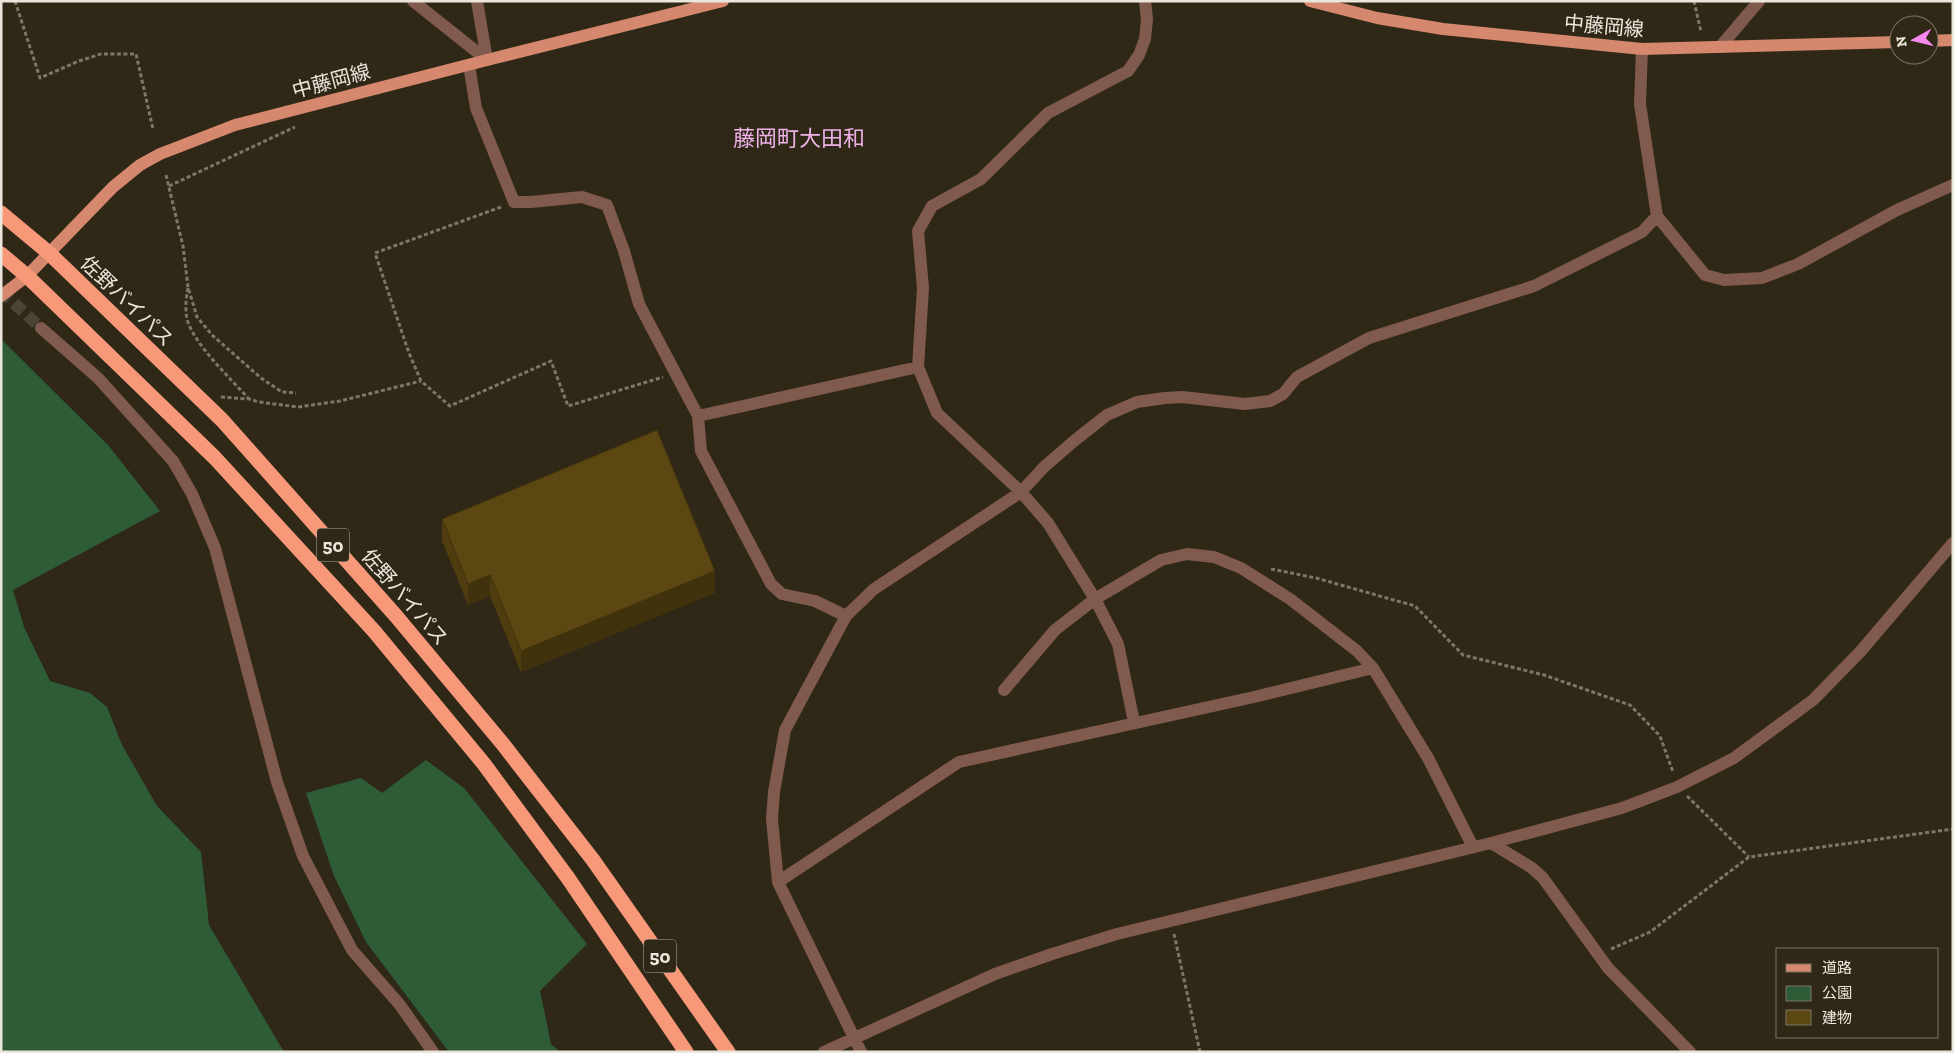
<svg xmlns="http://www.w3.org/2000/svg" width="1954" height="1053" font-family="'Zilla Slab','Noto Sans JP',serif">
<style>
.green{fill:#2d5c37}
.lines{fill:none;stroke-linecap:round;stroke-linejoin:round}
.minor-tunnel{stroke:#4c4434;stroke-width:12;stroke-dasharray:12 6;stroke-linecap:butt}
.path{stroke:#7e7769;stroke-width:3;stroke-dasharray:4 2.5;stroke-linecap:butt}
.minor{stroke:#805a4d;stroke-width:12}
.major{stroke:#d5886d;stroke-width:12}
.highway{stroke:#f79979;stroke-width:15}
.wall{fill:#4f3d10}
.shaded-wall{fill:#40320d}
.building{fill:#5c4713;stroke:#40320d}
.labels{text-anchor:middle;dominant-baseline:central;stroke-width:4;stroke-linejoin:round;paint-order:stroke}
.shield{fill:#302817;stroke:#b3ada0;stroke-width:1}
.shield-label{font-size:19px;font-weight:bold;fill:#ebe6db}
.street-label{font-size:20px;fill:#ebe6db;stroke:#302817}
.quarter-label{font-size:22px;fill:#eeb2e9;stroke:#302817}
</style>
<rect width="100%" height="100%" fill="#302817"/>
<path class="green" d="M1,339l107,106 52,66 -147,79 11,37 26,54 40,12 17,14 15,38 35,61 44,46 8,73 75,127h-283z
M426,760l38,28 123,156 -47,47 11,53 9,8h-111l-83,-110 -32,-66 -28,-83 55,-15 21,15z"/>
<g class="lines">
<path class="minor-tunnel" d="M1,291l40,37"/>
<path class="path" d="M15,1l25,77 39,-17 22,-7h35l17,75
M1694,1l7,31
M166,175l17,71 5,41 9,30 15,18 49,43 21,14 14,1
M169,186l126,-59
M501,207l-126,46 34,100 12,28 29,25 101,-45 17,45 95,-29
M188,288c-2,10 -3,20 -1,31 6,24 43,59 61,79
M221,397l28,2 10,3 39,5 42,-6 81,-20
M1271,569l45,9 99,28 48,49 81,20 86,30 30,31 13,36
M1687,796l62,61
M1174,934l26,118
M1611,949l39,-17 99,-75 204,-28"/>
<path class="minor" d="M413,1l74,59
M477,1l10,59
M1145,1l2,18 -2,20 -6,16 -11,16 -80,42 -67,66 -49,27 -14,25 5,57 -5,79 19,46 84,79 27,31 47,76 66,-39 26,-6 27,3 27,11 49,31 67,52 16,17 55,90 45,89
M1720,47l39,-46
M1642,49l-2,55 17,112 48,59 19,5 38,-2 36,-14 99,-54 56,-25
M469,65l7,43 38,94h17l51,-5 25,8 17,46 15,53 59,112 3,35 70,133 11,10 33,7 31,15
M41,328l57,50 75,83 19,33 23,54 62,234 26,74 49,94 48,55 33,47
M698,416l220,-49
M1004,690l51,-60 40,-31 23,45 16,78
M1491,843l41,25 11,10 65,90 82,84
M778,882l181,-120 295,-65 119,-29
M824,1052l171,-78 57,-20 65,-20 374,-91 131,-35 55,-21 57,-29 79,-58 47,-48 93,-109
M861,1052l-83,-170 -6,-63 2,-27 11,-62 61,-114 28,-27 147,-97 23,-25 30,-26 33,-26 30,-13 28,-4 17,-1 63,7 25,-3 13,-7 14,-17 72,-39 165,-52 108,-54 15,-16"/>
<path class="major" d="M1310,1l67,17 66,11 199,20 257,-7
M1929,41l24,-1
M1,296l26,-20 86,-89 27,-22 20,-11 75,-29 252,-65 236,-59"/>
<path class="highway" d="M1,213l48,40 173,167 174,196 106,127 91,117 135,192
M1,254l26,22 188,182 159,173 110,133 84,114 118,174"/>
</g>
<path class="wall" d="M442,519l273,74 -194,79 -31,-76 -22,9 -26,-64z"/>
<path class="shaded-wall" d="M715,571v22l-194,79v-21z
M490,575v21l-22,9v-21z"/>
<path class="building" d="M657,430l58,141 -194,80 -31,-76 -22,9 -26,-65z"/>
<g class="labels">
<g class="shield">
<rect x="317" y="528.5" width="32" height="33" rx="4"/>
<rect x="644" y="939.5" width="32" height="33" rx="4"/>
</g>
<g class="shield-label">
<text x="333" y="545">50</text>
<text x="660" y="956">50</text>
</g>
<g class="street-label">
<text transform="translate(1604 26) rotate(5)">中藤岡線</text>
<text transform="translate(331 81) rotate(-15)">中藤岡線</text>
<text transform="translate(127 301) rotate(44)">佐野バイパス</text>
<text transform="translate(405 597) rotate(49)">佐野バイパス</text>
</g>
<g class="quarter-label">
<text x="799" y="138">藤岡町大田和</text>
</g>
</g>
<rect width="1954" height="1053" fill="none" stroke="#ebe6db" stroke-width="5"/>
<rect x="1776" y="948" width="162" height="90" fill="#302817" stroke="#7b7465"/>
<rect x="1786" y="964" width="25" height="8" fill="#d5886d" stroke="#7b7465"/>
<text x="1822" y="973" font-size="15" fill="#ebe6db">道路</text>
<rect x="1786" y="986" width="25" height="15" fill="#2d5c37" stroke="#7b7465"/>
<text x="1822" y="998" font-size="15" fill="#ebe6db">公園</text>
<rect x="1786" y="1010" width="25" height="15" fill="#5c4713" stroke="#7b7465"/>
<text x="1822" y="1023" font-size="15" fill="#ebe6db">建物</text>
<g transform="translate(1914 40) rotate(262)"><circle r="24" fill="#302817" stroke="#7b7465"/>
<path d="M0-4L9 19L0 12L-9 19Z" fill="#f589ef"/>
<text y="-8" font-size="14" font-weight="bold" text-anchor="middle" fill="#ebe6db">N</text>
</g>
</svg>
